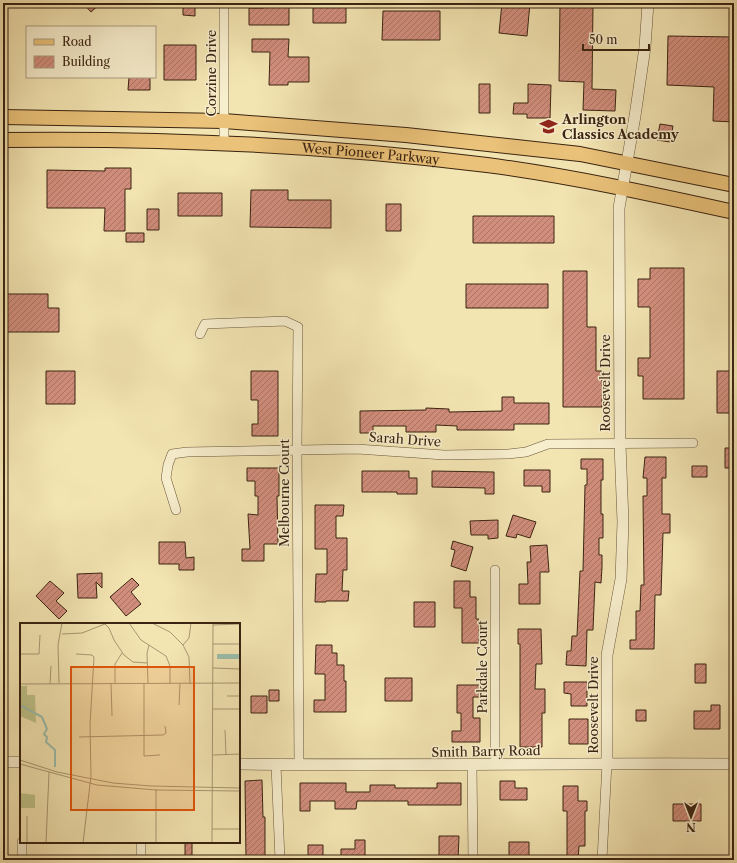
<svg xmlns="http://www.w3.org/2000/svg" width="737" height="863" font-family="'Libre Caslon Text',serif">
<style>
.building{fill:url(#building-hatch);stroke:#3a2311}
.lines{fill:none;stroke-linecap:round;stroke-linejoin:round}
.minor-casing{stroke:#685439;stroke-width:10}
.tertiary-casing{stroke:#685439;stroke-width:12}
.primary-casing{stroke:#3a2311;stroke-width:16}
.minor{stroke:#f7eecd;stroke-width:9}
.tertiary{stroke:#f7eecd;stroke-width:11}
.primary{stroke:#eac279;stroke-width:14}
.labels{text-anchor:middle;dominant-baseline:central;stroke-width:3;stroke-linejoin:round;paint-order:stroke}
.street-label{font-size:13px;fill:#3a2311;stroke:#f7eecd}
.poi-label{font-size:13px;font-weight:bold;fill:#3a2311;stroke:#f7eecd;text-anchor:start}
.inset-river{fill:none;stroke:#9bbfae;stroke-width:2}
.inset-road{fill:none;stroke:#a99772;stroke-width:1}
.view{fill:#df560c;fill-opacity:0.15;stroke:#df560c;stroke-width:2}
.inset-edge{fill:none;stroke:#3a2311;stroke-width:2}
</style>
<defs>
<pattern id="building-hatch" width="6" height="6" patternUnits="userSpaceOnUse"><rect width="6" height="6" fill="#d28e7d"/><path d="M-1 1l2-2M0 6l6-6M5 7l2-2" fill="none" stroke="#ab7465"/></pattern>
</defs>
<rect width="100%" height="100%" fill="#f3e5b2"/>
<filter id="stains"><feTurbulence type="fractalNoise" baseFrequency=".005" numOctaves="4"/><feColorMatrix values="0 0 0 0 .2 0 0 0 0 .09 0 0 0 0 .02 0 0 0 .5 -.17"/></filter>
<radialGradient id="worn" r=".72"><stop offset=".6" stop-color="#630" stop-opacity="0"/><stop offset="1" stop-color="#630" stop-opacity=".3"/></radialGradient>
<path class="building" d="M83,3h18l-10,9z
M183,3h12v13l-12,-1z
M264,3h25v22h-40v-17h15z
M313,3h33v20h-33z
M502,3h28l-3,33 -28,-3z
M560,3h33l-1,86 24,1 -1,21 -32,-1 1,-28 -25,-1z
M383,11h57v29h-58z
M668,36l66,1v85l-21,-1 1,-34 -47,-2z
M252,39h37l-1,18h21v25h-21v3h-19l1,-33h-18z
M164,45h32v35h-32z
M129,77h21v13h-22z
M479,84h11v29h-11z
M528,84l23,1 -1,33h-23v-4h-14l1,-11h14z
M660,124l13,2 -3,16 -13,-2z
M105,168h26v21h-6v42h-21l1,-23h-58v-38l58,1z
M251,190h37v10h43v28l-81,-1z
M178,193h44v23h-44z
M386,204h15v27h-15z
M147,209h12v21h-12z
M473,216h81v27h-81z
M126,233h18v9h-18z
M650,268h34v131h-41v-23h-5v-18h12v-51h-12v-28h12z
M563,271h24v56h9v44h6v36h-39z
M466,284h82v24h-82z
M3,294h45v14h11v24h-56z
M46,371h29v33h-29z
M251,371h27v65h-26v-12h6v-24h-7z
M717,371h17v42h-17z
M502,397h12v6h35v21h-35v6h-57v-4l-21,-1v7h-30v-6h-33v7h-13v-22l66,-1v-2l23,1v3l53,-1z
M725,448h9v20h-9z
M645,457h21v21h-4v36h8v19h-7l-2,62h-6l-1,54h-24v-9h6v-29h4l1,-26h3l-1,-89h4v-18h-4z
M581,459h22v21h-2v34h2v24h-4v17h3v12l-1,16 -6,-1 -2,48h-6l-1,36 -20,-1 1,-14h4l1,-15h5l3,-65h3l2,-86h2v-16h-6z
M692,466h15v11h-15z
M247,468h32v28h-2l1,48h-14v17h-22v-12h8l-2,-35 10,1v-19h-3v-15h-8z
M524,470h26v22h-8v-6h-18z
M362,471h47v7h8v16h-20v-2h-35z
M432,471l62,1v22h-9v-6l-53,-1z
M315,505h29l-1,11h-7v22h11v32h-4l-1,21h7l-1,10h-22v1h-11l1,-28h11v-25h-12z
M513,515l23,7 -6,16 -13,-4 -1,4 -10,-2z
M498,520v18l-10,1v-4h-17l-1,-14z
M453,541l20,6 -7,24 -15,-5 4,-16 -4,-1z
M159,542h26l1,16 8,-1v13h-15v-6h-20z
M547,545l2,27h-9v32h-21v-20h9l-1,-22h4l-1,-16z
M102,573v15l-6,-6 1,16h-19l-1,-24z
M132,578l7,7 -8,7 10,12 -15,12 -16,-19z
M50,581l14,12 -8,8 11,10 -8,8 -23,-23z
M454,581h16v16h6v22h3v24h-17v-35h-8z
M414,602h21v25h-21z
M518,629h23l1,35h-6l-1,25h10v24h-3v34h-22v-103h-2z
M316,645h16v8h5v12h7v16h2v31h-32v-12h11v-26h-10z
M695,664h11v19h-11z
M385,678h27v23h-27z
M564,682h23v24h-16v-12l-7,-1z
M457,685h22v12h-6v21h7v24h-28v-11h9v-18h-4z
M269,690h10v11h-10z
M251,696h16v17h-16z
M711,705h9v24h-26v-18h17z
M636,710h10v11h-10z
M569,719h19v25h-19z
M262,780l1,37h2v43h-19l-1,-79z
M500,781h15v7h12v12h-27z
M300,783h46v9h24v-7h25v3h42v-5h24v22h-53v-4h-51l-1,8h-21v-8h-25v10h-10z
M563,786h15v15h9v10h-2v35h-6l-1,14h-11v-49h-4z
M673,804h28v17h-28z
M439,836h20l-1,24h-19z
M355,840h10v20h-24v-11h14z
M185,842h7v18h-7z
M509,842h20v18h-20z
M308,845h15v15h-15z"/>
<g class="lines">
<defs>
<path id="minor" d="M224,3v140
M200,334l5,-10 80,-3 13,6 -1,123 2,315
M176,510l-10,-32 2,-13 4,-11 15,-2 170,-3 87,6 64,-1 18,-2 22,-8 145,-1
M495,570v194
M276,765l4,95
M472,765l1,95
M141,842v18
M22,860v-18
M602,860l5,-97"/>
<path id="tertiary" d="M3,762h18
M607,763v-108l14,-76 2,-57 -3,-78 -1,-236 16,-92 10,-69 3,-44
M239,764c165,2 330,-1 495,0"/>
<g id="primary">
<path d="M3,117l221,4 182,14 174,19 154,31"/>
<path id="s1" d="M3,140c162,-2 323,5 484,25 83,11 165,29 247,47"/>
</g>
</defs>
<use href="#minor" class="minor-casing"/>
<use href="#tertiary" class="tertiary-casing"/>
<use href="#primary" class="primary-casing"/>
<use href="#minor" class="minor"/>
<use href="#tertiary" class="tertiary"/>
<use href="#primary" class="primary"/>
</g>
<defs>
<symbol id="school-bare" viewBox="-9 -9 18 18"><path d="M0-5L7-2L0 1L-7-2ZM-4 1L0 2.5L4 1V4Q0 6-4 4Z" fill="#8f2418" stroke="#f7eecd" stroke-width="2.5" paint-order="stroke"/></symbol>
</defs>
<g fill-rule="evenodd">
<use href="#school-bare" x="536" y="114" width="25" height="25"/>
</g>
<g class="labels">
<g class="street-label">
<text transform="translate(211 73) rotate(-90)">Corzine Drive</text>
<text stroke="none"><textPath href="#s1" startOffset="368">West Pioneer Parkway</textPath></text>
<text transform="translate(605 383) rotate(-90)">Roosevelt Drive</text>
<text transform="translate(405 439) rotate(4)">Sarah Drive</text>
<text transform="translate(284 493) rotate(-90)">Melbourne Court</text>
<text transform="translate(482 667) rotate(-90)">Parkdale Court</text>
<text transform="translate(593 705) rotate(-90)">Roosevelt Drive</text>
<text transform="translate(486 751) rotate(-1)">Smith Barry Road</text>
</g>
<g class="poi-label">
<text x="562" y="119">Arlington<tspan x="562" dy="15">Classics Academy</tspan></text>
</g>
</g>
<g transform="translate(20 623)">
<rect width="220" height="220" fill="#f3e5b2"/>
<path d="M0,170l15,2v13h-15z" fill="#bfc389"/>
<path d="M0,63h7v9h8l1,28 -16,-7z" fill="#bfc389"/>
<path d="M197,31h23v5h-23z" fill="#9bbfae"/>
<path class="inset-river" d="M0,82l22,12 5,12 -3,5 3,3 -1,5 9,8v17"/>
<path class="inset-road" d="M109,0l12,17 25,16 4,10v18M132,0l18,9 13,13 6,12 1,27M193,2l27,-1M0,9v31M42,11l20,-1 23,-9 4,4 5,12 10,15 9,7 14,1M193,21h27M163,22l6,-7 2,-15M0,31h19l1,-19M56,31l16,1 2,2 -4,67 1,52 -8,67M193,45l27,1M39,60l-1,-38 4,-22M91,60l1,33M95,60v-19l7,-11M124,60v73l16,-1M128,60l-1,-30 2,-8M0,61l220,-1M30,61l1,-18M207,73h13M159,82l1,-21M193,86h27M205,107l1,25M59,114l84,-2 3,-2 -1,-7M193,132l27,-1M0,137l37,12 56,11 38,3 89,2M0,141l77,21 59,5 84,1M7,193v27M192,206h28M26,220l3,-71M136,220v-54M192,220l1,-220"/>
<path class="view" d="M51,44h123v143h-123z"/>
<rect width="220" height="220" class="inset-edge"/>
</g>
<rect width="737" height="863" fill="none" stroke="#f3e5b2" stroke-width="16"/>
<rect x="4" y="4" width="729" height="855" fill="none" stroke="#3a2311" stroke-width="2"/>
<rect x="8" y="8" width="721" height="847" fill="none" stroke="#3a2311"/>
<rect x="26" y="26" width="130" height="52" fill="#f7eecd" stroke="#ab9d82"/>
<rect x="34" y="39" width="20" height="6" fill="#eac279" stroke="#ab9d82"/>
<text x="62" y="46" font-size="12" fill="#3a2311">Road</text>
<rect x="34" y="56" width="20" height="12" fill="url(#building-hatch)" stroke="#ab9d82"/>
<text x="62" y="66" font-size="12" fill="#3a2311">Building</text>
<g transform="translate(691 817) rotate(180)" stroke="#f7eecd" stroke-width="3" paint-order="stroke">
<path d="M0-3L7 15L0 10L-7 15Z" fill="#3a2311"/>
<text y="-6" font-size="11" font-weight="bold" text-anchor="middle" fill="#3a2311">N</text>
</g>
<path d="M583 44v6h66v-6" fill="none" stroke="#3a2311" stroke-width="2"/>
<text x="589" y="44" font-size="12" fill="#3a2311" stroke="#f7eecd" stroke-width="3" paint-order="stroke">50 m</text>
<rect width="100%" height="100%" filter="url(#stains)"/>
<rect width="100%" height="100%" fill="url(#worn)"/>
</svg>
